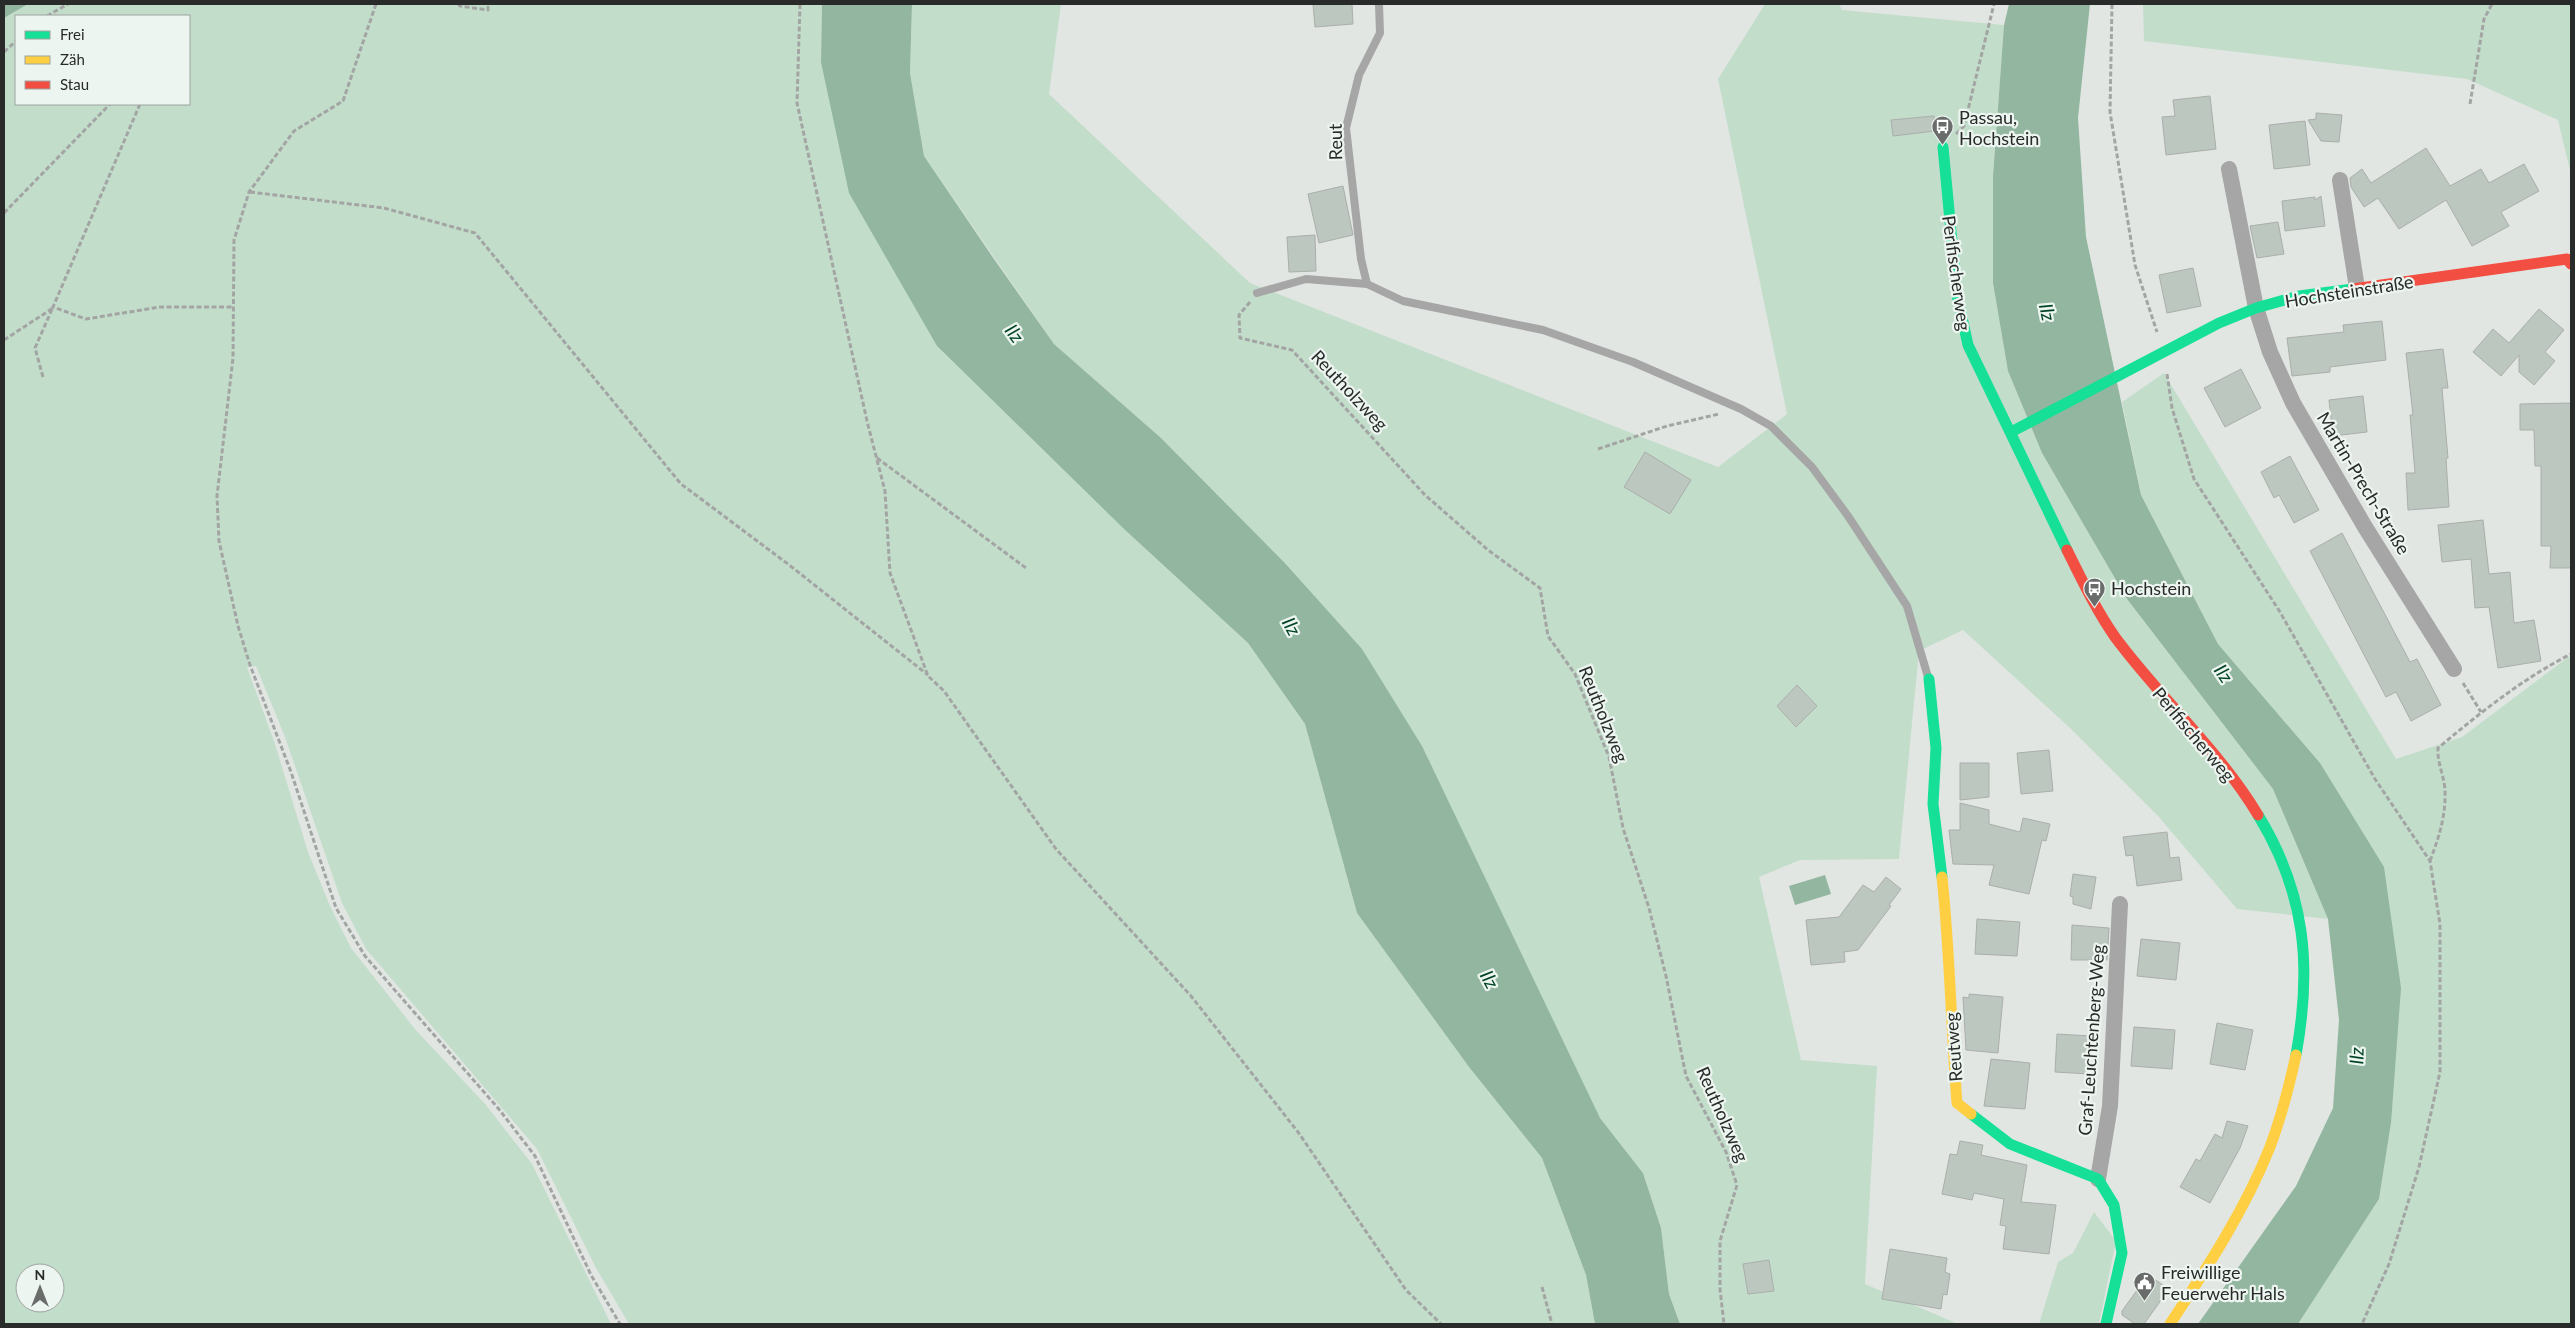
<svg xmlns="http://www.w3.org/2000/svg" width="2575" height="1328" font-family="Lato,sans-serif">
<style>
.green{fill:#c3ddcb;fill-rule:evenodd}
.water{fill:#92b69f}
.building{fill:#bbc7bf;stroke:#abaeac}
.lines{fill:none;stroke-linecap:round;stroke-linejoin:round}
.path{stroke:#a3a5a4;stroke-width:3;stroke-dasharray:5 2.5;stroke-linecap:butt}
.lane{stroke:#a5a6a5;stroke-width:8}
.street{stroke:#a5a6a5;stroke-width:16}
.fast{stroke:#16e098;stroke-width:11}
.slow{stroke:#ffcf43;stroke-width:11}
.jam{stroke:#f24e42;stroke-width:11}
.labels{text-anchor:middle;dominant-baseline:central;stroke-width:4.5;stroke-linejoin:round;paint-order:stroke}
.poi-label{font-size:18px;fill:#282b29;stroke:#edf5f0;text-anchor:start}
.street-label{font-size:18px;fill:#282b29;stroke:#edf5f0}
.water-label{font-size:19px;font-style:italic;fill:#014425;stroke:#edf5f0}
</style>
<rect width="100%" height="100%" fill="#e2e6e3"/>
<path class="green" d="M28,4h794l-1,58 116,284 187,183 124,114 57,81 52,189 112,154 73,91 44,117 9,49h-966l-33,-56 -59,-119 -171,-200 -24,-46 -57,-166 -29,-71 -9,1 28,77 33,108 22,54 21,42 64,81 71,76 46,59 79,160h-607v-1306zM16,16h173v88h-173zM25,1273h30v30h-30z
M912,4h149l-12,90 201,189 468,184 69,-53 -69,-335 47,-75h74l3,6 162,15 -11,151v107l15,88 34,82 85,146 146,190 55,130 -91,-10 -79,-93 -88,-88 -107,-98 -44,21 -20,208 -99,1 -41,17 42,183 76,6 -12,218 93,40h-278l-11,-30 -8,-66 -18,-55 -43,-55 -317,-557 -122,-123 -107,-94 -130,-188 -14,-83z
M2143,4h428v171l-13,-55 -91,-41 -323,-38z
M2164,373l232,386 66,-22 109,-82v669h-273l81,-125 12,-76 -71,-360 -102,-119 -77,-149 -19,-93z
M2094,1212l22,29 -17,83h-60l19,-62 15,-9z"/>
<path class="water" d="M4,4h24l-24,14z
M822,4h90l-2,69 14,83 70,103 60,85 107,94 122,123 79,88 60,97 178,372 43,55 18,55 8,66 11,30h-85l-9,-49 -44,-117 -73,-91 -112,-154 -52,-189 -57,-81 -124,-114 -187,-183 -88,-153 -28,-131z
M2009,4h81l-12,114 8,119 55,258 77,149 102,119 64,104 17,121 -10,135 -12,76 -81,125h-100l98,-138 37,-78 6,-88 -11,-101 -55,-130 -146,-190 -85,-146 -34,-82 -15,-88v-107l11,-151z
M1825,875l6,19 -36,11 -6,-19z"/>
<path class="building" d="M1313,4h39l1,20 -38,3z
M2210,96l6,53 -50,6 -4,-38 13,-1 -2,-16z
M2316,113l26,2 -3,27 -18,-1 -13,-21 8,-1z
M1934,116l1,15 -42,5 -2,-16z
M2305,121l5,44 -36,4 -5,-44z
M2426,148l24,38 31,-17 8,14 35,-19 15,27 -38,21 8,14 -37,20 -26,-46 -47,29 -21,-31 -14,9 -13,-20 -1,-9 12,-9 9,14z
M1343,186l10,49 -34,8 -11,-49z
M2321,196l4,30 -40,5 -3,-30 33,-4v3z
M2278,222l6,32 -27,4 -7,-32z
M1315,235l1,36 -27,1 -2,-35z
M2193,268l8,38 -34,7 -8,-38z
M2539,309l25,21 -19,22 10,9 -21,24 -15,-13v-17l-18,21 -28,-24 20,-23 16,14z
M2382,321l4,39 -56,7v5l-38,4 -5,-38 57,-6 -1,-7z
M2443,349l5,39h-6l6,70h-2l3,49 -41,3 -2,-37h9l-5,-58h3l-7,-62z
M2241,369l20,39 -36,19 -21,-39z
M2363,396l4,36 -34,4 -4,-36z
M2571,403v165h-21l1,-22h-10v-80h-6l-1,-36h-14v-26z
M1645,452l46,28 -21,34 -46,-27z
M2290,456l29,54 -25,13 -15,-28 -5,3 -13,-26z
M2483,520l6,54 21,-2 4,51 20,-3 7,41 -43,7 -9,-61 -14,1 -4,-49 -29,3 -4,-37z
M2342,533l68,129 7,-3 24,46 -30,16 -15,-29 -10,5 -76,-146z
M1797,685l20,21 -21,21 -19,-21z
M2049,750l4,41 -32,3 -4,-41z
M1960,763h29v34l-29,3z
M1960,803l29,7v14l31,8 3,-14 27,6 -4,17 -4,-1 -13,54 -40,-9 5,-20 -41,-1 -4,-34h11z
M2167,832l3,26 9,-1 3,23 -45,6 -4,-31 -7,1 -3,-19z
M2073,874l23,3 -5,32 -18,-5v-7l-3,-1z
M1886,877l15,12 -12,16 2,1 -33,44 -14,2 1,10 -34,3 -5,-45 33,-3 24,-32 11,7z
M1977,919l43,3 -3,34 -42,-2z
M2072,925l37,3 -2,32h-36z
M2141,939l39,4 -4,37 -39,-4z
M1969,994l34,3 -5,56 -32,-3 -3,-53 6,1z
M2217,1023l36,7 -8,40 -35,-6z
M2134,1027l41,3 -3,39 -41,-3z
M2057,1034l34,2 -2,38 -34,-2z
M1991,1059l39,4 -5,46 -41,-3z
M2227,1121l21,5 -8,22 -30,55 -30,-16 16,-28 4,2 15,-27 7,4z
M1960,1141l23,4 -2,10 46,10 -6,37 35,3 -7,49 -46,-5 3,-23 -6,-1 4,-26 -30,-6 -2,7 -30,-6 8,-40 7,1z
M1890,1249l57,9 -2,14 5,2 -3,21 -4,-1 -2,15 -59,-10z
M1769,1260l5,31 -26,3 -5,-30z
M2148,1275l21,14 -25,35h-9l-13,-9v-4z"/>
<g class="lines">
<path class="path" d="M376,4l-33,97 -49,30 -45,61 -15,48 -1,118 -16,138 2,45 19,85 12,39 41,107 45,136 29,48 133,152 37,48 56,119 29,49
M458,4l2,2 28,4v-6
M800,4l-3,99 70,318 18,70 5,82 38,103 16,15 112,158 135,147 107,136 108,158 35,34
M2112,4l-2,108 25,153 22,67
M47,16l21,-12
M4,52l12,-11
M140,104l-87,203 33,12 74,-12h73
M2470,104l14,-85 8,-15
M1956,134l8,-8 30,-122
M250,192l134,16 91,25 206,251 107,80 140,111
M4,213l106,-109
M1250,302l-11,13 1,23 52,12 133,145 63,55 52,38 8,48 27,38 34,83 14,71 26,80 17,68 20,100 40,76 11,33 -17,56v48l4,35
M4,340l49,-32
M2167,374l5,34 22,71 86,133 95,167 55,82 10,63v148l-21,95 -30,97 -27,60
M43,377l-8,-29 18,-41
M1598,449l69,-23 52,-12
M877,458l149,110
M2463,683l18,29
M2430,861c9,-24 16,-45 15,-71 -1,-15 -8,-27 -7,-42 42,-35 84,-69 133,-94
M1542,1287l10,37"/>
<path class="lane" d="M1367,284l-6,-25 -15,-131 13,-53 21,-42 -1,-29
M1257,293l49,-14 61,5 36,17 140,29 90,32 108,47 30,17 41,41 36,49 59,90 21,71"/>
<path class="street" d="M2229,169l27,139 14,44 23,51 72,124 89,142
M2340,180l17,108
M2098,1179l12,-73 10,-202"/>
<path class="fast" d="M1943,147l14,148 11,50 99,205
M2011,432l208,-109 37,-15 43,-12 54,-7
M1929,679l7,69 -3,56 9,73
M2258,815c48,78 54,152 38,240
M1971,1114l39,30 88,35 16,26 8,48 -16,71"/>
<path class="slow" d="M1942,877c8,75 9,151 15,226l14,11
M2170,1324c37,-56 75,-114 100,-177 11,-29 19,-60 26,-92"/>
<path class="jam" d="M2353,289l214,-30 4,5
M2067,550c15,30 29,60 48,87 45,61 104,113 143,178"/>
</g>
<defs>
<symbol id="bus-pin" viewBox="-11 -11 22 30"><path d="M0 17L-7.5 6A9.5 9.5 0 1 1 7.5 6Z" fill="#696c6a" stroke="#edf5f0"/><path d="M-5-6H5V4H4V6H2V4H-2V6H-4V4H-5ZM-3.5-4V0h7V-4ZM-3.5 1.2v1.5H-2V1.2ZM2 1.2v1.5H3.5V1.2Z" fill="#fff"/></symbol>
<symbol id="civic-pin" viewBox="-11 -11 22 30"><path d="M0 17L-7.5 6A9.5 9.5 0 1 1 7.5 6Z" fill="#696c6a" stroke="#edf5f0"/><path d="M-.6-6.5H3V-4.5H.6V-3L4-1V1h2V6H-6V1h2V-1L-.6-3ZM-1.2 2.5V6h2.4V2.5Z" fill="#fff"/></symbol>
</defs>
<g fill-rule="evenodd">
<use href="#bus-pin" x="1930" y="114" width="25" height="34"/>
<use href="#bus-pin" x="2082" y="576" width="25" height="34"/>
<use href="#civic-pin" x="2132" y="1270" width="25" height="34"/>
</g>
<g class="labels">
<g class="poi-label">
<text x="1959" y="117">Passau,<tspan x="1959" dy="21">Hochstein</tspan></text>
<text x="2111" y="588">Hochstein</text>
<text x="2161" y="1272">Freiwillige<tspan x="2161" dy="21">Feuerwehr Hals</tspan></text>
</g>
<g class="street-label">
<text transform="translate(1335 142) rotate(-91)">Reut</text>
<text transform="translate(1957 273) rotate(82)">Perlfischerweg</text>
<text transform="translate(2349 291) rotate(-9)">Hochsteinstraße</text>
<text transform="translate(1350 390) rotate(47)">Reutholzweg</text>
<text transform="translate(2364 483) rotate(59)">Martin-Prech-Straße</text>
<text transform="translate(1604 714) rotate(68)">Reutholzweg</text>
<text transform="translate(2194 734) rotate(50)">Perlfischerweg</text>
<text transform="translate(2091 1040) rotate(-86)">Graf-Leuchtenberg-Weg</text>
<text transform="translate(1953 1047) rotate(-94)">Reutweg</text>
<text transform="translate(1723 1114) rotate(66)">Reutholzweg</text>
</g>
<g class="water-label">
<text transform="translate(2048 312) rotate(78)">Ilz</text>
<text transform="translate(1015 333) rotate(53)">Ilz</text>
<text transform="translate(1292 626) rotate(61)">Ilz</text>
<text transform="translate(2224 673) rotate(55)">Ilz</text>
<text transform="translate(1490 979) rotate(61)">Ilz</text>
<text transform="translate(2356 1056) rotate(-89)">Ilz</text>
</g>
</g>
<rect width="2575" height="1328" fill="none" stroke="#282b29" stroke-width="10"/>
<rect x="15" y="15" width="175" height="90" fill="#edf5f0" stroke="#9ea4a0"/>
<rect x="25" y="31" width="25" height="8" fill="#16e098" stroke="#9ea4a0"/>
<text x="60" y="40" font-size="15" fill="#282b29">Frei</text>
<rect x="25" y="56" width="25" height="8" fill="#ffcf43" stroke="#9ea4a0"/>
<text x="60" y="65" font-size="15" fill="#282b29">Zäh</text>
<rect x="25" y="81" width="25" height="8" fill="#f24e42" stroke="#9ea4a0"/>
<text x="60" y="90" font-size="15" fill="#282b29">Stau</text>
<g transform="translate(40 1288)"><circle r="24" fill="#edf5f0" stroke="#9ea4a0"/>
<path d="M0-4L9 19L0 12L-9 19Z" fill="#696c6a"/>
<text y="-8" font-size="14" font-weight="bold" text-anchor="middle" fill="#282b29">N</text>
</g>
</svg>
